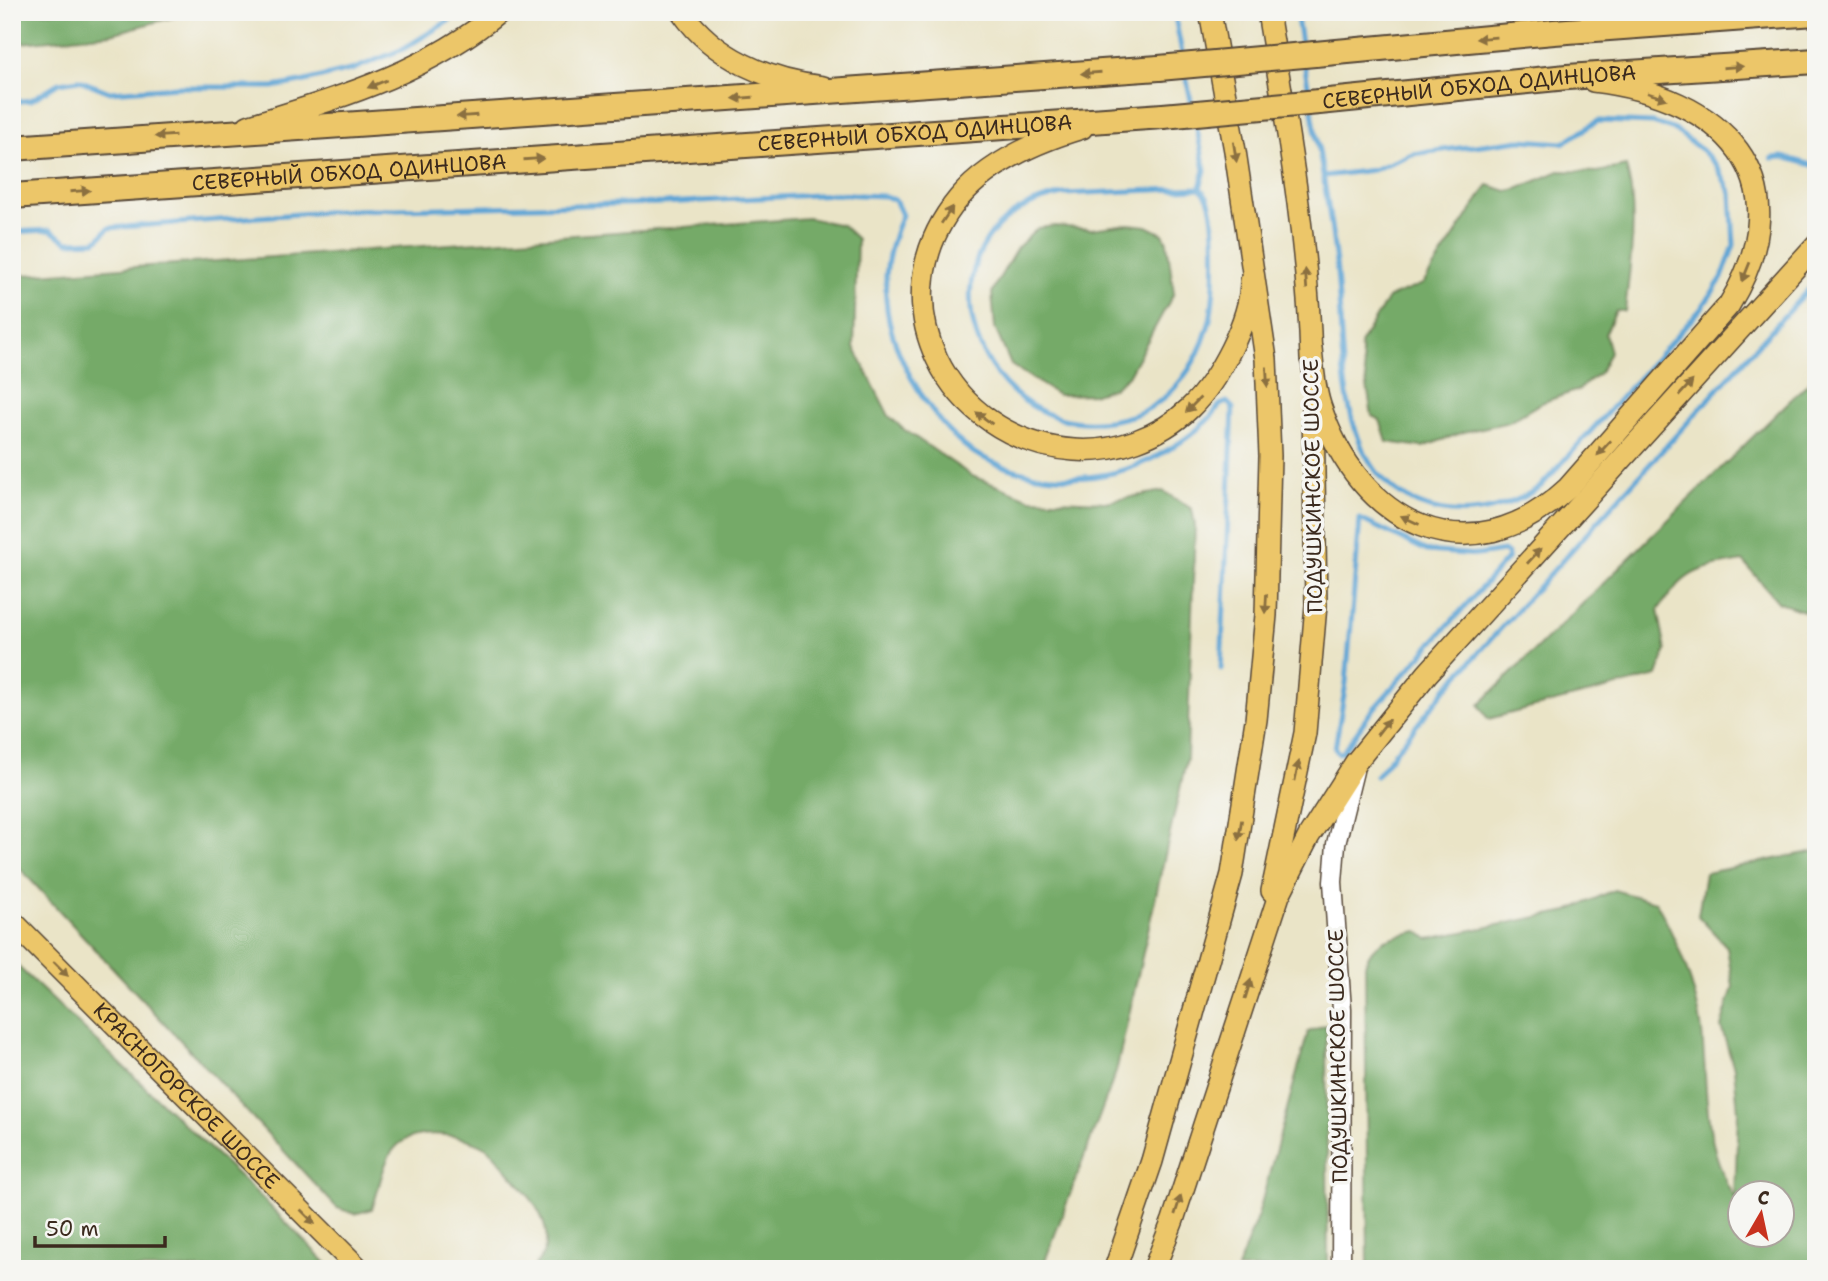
<svg xmlns="http://www.w3.org/2000/svg" width="1828" height="1281" font-family="'Shantell Sans',sans-serif">
<style>
.forest{fill:#74aa68;stroke:#586a43;stroke-width:2;fill-rule:evenodd}
.lines{fill:none;stroke-linecap:round;stroke-linejoin:round}
.stream{stroke:#5fa5d5;stroke-width:5}
.minor-casing{stroke:#554637;stroke-width:21}
.major-casing{stroke:#554637;stroke-width:24}
.highway-casing{stroke:#554637;stroke-width:28}
.minor{stroke:#fff;stroke-width:18}
.major{stroke:#ecc669;stroke-width:21}
.highway{stroke:#ecc669;stroke-width:24}
.highway-bridge-casing{stroke:#554637;stroke-width:28;stroke-linecap:butt}
.highway-bridge{stroke:#ecc669;stroke-width:24}
.oneway{fill:#8b7040}
.labels{text-anchor:middle;dominant-baseline:central;stroke-width:7;stroke-linejoin:round;paint-order:stroke}
.street-label{font-size:21px;fill:#3b2a1e;stroke:#f6f6f2}
</style>
<rect width="100%" height="100%" fill="#f6f6f2"/>
<filter id="ink" filterUnits="userSpaceOnUse"><feTurbulence type="fractalNoise" baseFrequency=".0143" numOctaves="2"/><feDisplacementMap in="SourceGraphic" scale="14" xChannelSelector="R" yChannelSelector="G"/><feConvolveMatrix kernelMatrix="1 2 1 2 8 2 1 2 1" color-interpolation-filters="sRGB"/></filter>
<filter id="wash" filterUnits="userSpaceOnUse"><feTurbulence type="fractalNoise" baseFrequency=".00686" numOctaves="4" result="noise"/><feDisplacementMap in="SourceGraphic" scale="28" xChannelSelector="R" yChannelSelector="G"/><feGaussianBlur stdDeviation="1.57" result="paint"/><feColorMatrix in="noise" values="0 0 0 0 0 0 0 0 0 0 0 0 0 0 0 0 0 1.4 0 .05"/><feComposite in="paint" operator="in"/></filter>
<g filter="url(#wash)">
<rect width="100%" height="100%" fill="#eae4c7"/>
<path class="forest" d="M12,12h181l-82,22 -99,10z
M1626,166c13,45 4,99 -1,145h-9l-11,23 5,18 -10,20 -22,18 -37,13 -32,19 -45,10 -41,15 -36,-5 -7,-22 -8,-4 -12,-72 28,-46 35,-14 65,-99 19,6 10,-2 42,-18 39,1z
M808,218l34,7 15,14 -3,108 35,69 13,12 70,48 59,23 74,3 58,-11 29,18 3,16 -8,233 -71,314 -74,197h-510c34,-33 0,-71 -23,-97 -7,-7 -14,-18 -22,-24 -21,-13 -67,-21 -88,-4 -17,14 -19,45 -27,65l-17,5 -18,-6 -325,-348v-584z
M1128,224l19,2 16,8 4,8 7,51 -46,83 -15,12 -18,6 -37,1 -47,-30 -16,-37 -3,-35 4,-9 21,-36 21,-20 17,-2 36,3z
M1816,375v240l-37,-12 -36,-42c-48,8 -56,9 -85,49l8,40 -9,26 -169,43 -9,-14z
M1816,851v418h-448l-3,-305c9,-26 28,-27 53,-33l10,8 140,-28 46,-21 42,12c21,38 41,87 46,130 6,61 0,110 33,166l3,-87 -4,-43 -13,-41 12,-40 -6,-40 -29,-31 7,-43zM1741,1194h42v42h-42z
M12,961l247,234 73,74h-320z
M1326,1025l2,244h-91l21,-54 50,-183z"/>
<g class="lines">
<path class="stream" d="M1174,12l9,46
M1296,12l6,37
M1304,62l6,35
M1185,71l7,35
M12,102l19,-2 28,-17 20,-3 31,12 67,-5h96l28,-5 53,-13 49,-20 60,-37
M1312,111c9,50 18,101 24,152 7,59 1,128 26,184 34,75 118,82 179,39l160,-177 21,-31 12,-33 -3,-52 -15,-28 -13,-14 -28,-21 -22,-7 -55,-2 -35,22 -42,-3 -109,14 -39,16 -49,6
M1195,119l10,51 -5,18
M1772,158l11,-1 33,9
M1200,188c3,3 8,8 9,13 8,24 7,102 -1,126 -11,39 -38,77 -77,89 -155,47 -235,-190 -67,-222z
M12,232l38,-2 18,12 28,-1 13,-13 243,-18 311,-7 174,-9 47,2 11,4 7,15c-30,68 -17,126 23,185 12,19 31,42 51,54 57,31 127,32 183,1 24,-13 46,-28 61,-50l7,-3 6,6 -12,261
M1360,519l67,32 51,4 25,-4 5,3 -1,5 -137,154 -27,39 -5,1 -3,-5 11,-65z
M1376,776l69,-86 371,-409"/>
</g>
</g>
<g filter="url(#ink)">
<g class="lines">
<defs>
<path id="minor" d="M1341,1269l1,-259 -9,-128 3,-38 18,-73"/>
<g id="major">
<path d="M682,12c32,46 86,69 141,75"/>
<path d="M1268,12c19,115 40,230 43,347"/>
<path d="M248,126c90,-28 177,-52 251,-114"/>
<path d="M1082,128c-44,13 -93,35 -123,70 -85,102 -12,243 115,252 41,3 86,-13 116,-42 28,-27 61,-88 61,-127"/>
<path d="M1311,348c2,19 3,39 9,57 38,118 148,176 248,83l161,-183c78,-128 -8,-209 -136,-224"/>
<path d="M1272,891l33,-158 11,-128 -3,-200"/>
<path id="s1" d="M12,921l347,348"/>
<path d="M1115,1269l37,-108 80,-287 24,-154 10,-105 4,-159 -4,-97 -31,-208 -25,-139"/>
<path d="M1154,1269l19,-49 106,-325 30,-59 47,-74 71,-88 389,-429"/>
</g>
<g id="highway">
<path d="M1315,54l239,-22 262,-19"/>
<path id="s2" d="M1319,102l248,-25 249,-16"/>
<path d="M12,148l1147,-80"/>
<path id="s3" d="M12,196l1151,-80"/>
</g>
</defs>
<use href="#minor" class="minor-casing"/>
<use href="#major" class="major-casing"/>
<use href="#highway" class="highway-casing"/>
<use href="#minor" class="minor"/>
<use href="#major" class="major"/>
<use href="#highway" class="highway"/>
<defs>
<path id="highway-bridge" d="M1159,68l156,-14
M1163,116l156,-14"/>
</defs>
<use href="#highway-bridge" class="highway-bridge-casing"/>
<use href="#highway-bridge" class="highway-bridge"/>
</g>
<defs><path id="oneway-solid" d="M-6-.8H1V-3.2L6.5 0L1 3.2V.8H-6Z" transform="scale(1.75)"/></defs>
<g class="oneway">
<use href="#oneway-solid" transform="translate(1486 38) rotate(175)"/>
<use href="#oneway-solid" transform="translate(1733 67) rotate(-4)"/>
<use href="#oneway-solid" transform="translate(1091 73) rotate(176)"/>
<use href="#oneway-solid" transform="translate(377 84) rotate(158)"/>
<use href="#oneway-solid" transform="translate(1657 96) rotate(18)"/>
<use href="#oneway-solid" transform="translate(743 98) rotate(176)"/>
<use href="#oneway-solid" transform="translate(467 116) rotate(176)"/>
<use href="#oneway-solid" transform="translate(165 136) rotate(176)"/>
<use href="#oneway-solid" transform="translate(1235 152) rotate(81)"/>
<use href="#oneway-solid" transform="translate(534 159) rotate(-4)"/>
<use href="#oneway-solid" transform="translate(80 191) rotate(-4)"/>
<use href="#oneway-solid" transform="translate(947 215) rotate(-56)"/>
<use href="#oneway-solid" transform="translate(1746 272) rotate(112)"/>
<use href="#oneway-solid" transform="translate(1306 279) rotate(-94)"/>
<use href="#oneway-solid" transform="translate(1267 377) rotate(87)"/>
<use href="#oneway-solid" transform="translate(1686 388) rotate(-48)"/>
<use href="#oneway-solid" transform="translate(1193 405) rotate(135)"/>
<use href="#oneway-solid" transform="translate(984 418) rotate(-144)"/>
<use href="#oneway-solid" transform="translate(1604 448) rotate(132)"/>
<use href="#oneway-solid" transform="translate(1410 520) rotate(-155)"/>
<use href="#oneway-solid" transform="translate(1534 556) rotate(-48)"/>
<use href="#oneway-solid" transform="translate(1266 604) rotate(93)"/>
<use href="#oneway-solid" transform="translate(1383 727) rotate(-52)"/>
<use href="#oneway-solid" transform="translate(1297 771) rotate(-78)"/>
<use href="#oneway-solid" transform="translate(1240 830) rotate(99)"/>
<use href="#oneway-solid" transform="translate(61 969) rotate(45)"/>
<use href="#oneway-solid" transform="translate(1248 989) rotate(-73)"/>
<use href="#oneway-solid" transform="translate(1178 1205) rotate(-72)"/>
<use href="#oneway-solid" transform="translate(308 1217) rotate(45)"/>
</g>
</g>
<g class="labels">
<g class="street-label">
<text stroke="none"><textPath href="#s2" startOffset="161">СЕВЕРНЫЙ ОБХОД ОДИНЦОВА</textPath></text>
<text stroke="none"><textPath href="#s3" startOffset="905">СЕВЕРНЫЙ ОБХОД ОДИНЦОВА</textPath></text>
<text stroke="none"><textPath href="#s3" startOffset="338">СЕВЕРНЫЙ ОБХОД ОДИНЦОВА</textPath></text>
<text transform="translate(1313 486) rotate(-91)">ПОДУШКИНСКОЕ ШОССЕ</text>
<text transform="translate(1338 1056) rotate(-91)">ПОДУШКИНСКОЕ ШОССЕ</text>
<text stroke="none"><textPath href="#s1" startOffset="247">КРАСНОГОРСКОЕ ШОССЕ</textPath></text>
</g>
</g>
<rect width="1828" height="1281" fill="none" stroke="#f6f6f2" stroke-width="42"/>
<g transform="translate(1761 1214) rotate(9)"><circle r="33" fill="#f6f6f2" stroke="#aba49d" stroke-width="2"/>
<path d="M0-5L12 26L0 18L-12 26Z" fill="#c8321e"/>
<text y="-10" font-size="19" font-weight="bold" text-anchor="middle" fill="#3b2a1e">С</text>
</g>
<path d="M35 1236v10h130v-10" fill="none" stroke="#3b2a1e" stroke-width="3.5"/>
<text x="46" y="1236" font-size="21" fill="#3b2a1e" stroke="#f6f6f2" stroke-width="5" paint-order="stroke">50 m</text>
</svg>
